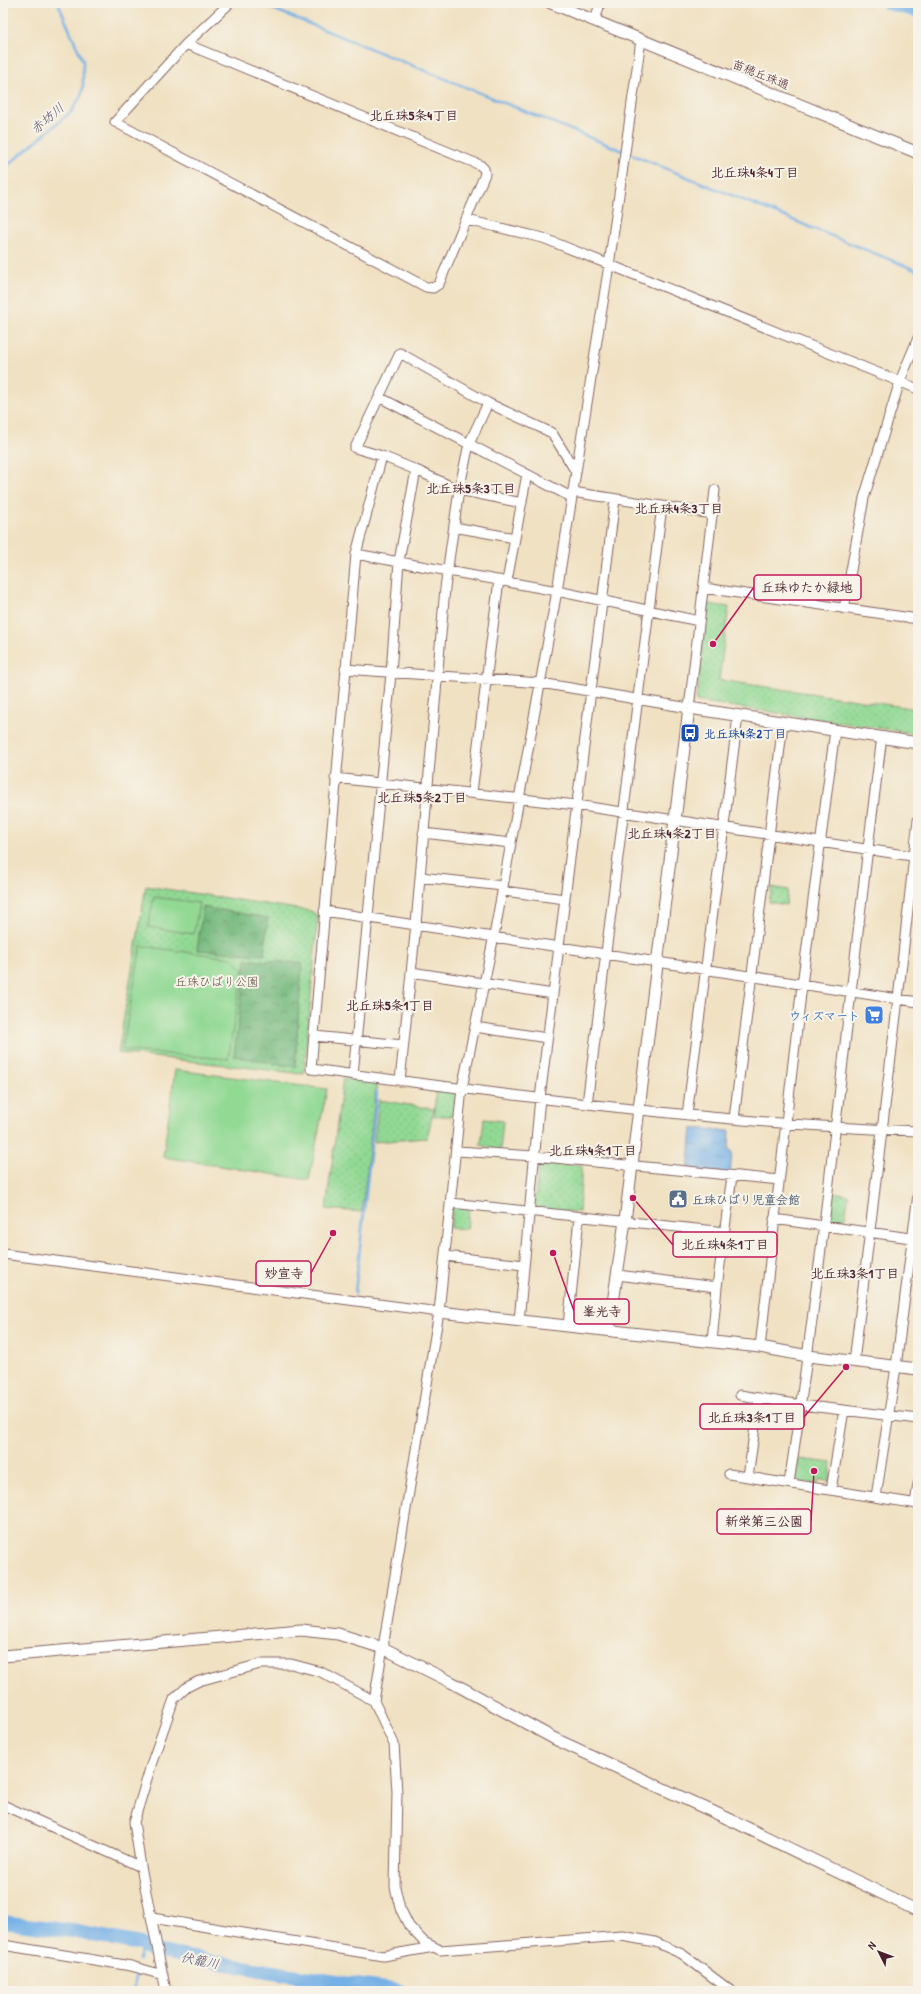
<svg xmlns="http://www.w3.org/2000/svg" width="921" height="1994" font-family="'Patrick Hand','Klee One',sans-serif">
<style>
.green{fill:url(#green-dots);stroke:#6e7c60}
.forest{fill:url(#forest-crowns);stroke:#606c54}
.pitch{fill:#92d994;stroke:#6e7c60}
.water{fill:url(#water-ripples);stroke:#606888}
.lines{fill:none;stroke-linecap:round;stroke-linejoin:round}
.stream{stroke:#75b0e6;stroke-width:2.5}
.river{stroke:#75b0e6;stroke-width:14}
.minor-casing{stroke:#846360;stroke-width:11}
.tertiary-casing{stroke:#846360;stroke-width:13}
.minor{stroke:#fff;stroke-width:9}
.tertiary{stroke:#fff;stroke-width:11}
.labels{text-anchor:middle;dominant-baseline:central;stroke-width:4;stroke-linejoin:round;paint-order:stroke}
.street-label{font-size:12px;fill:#4a1f2b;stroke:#f7f3e8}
.transit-label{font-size:12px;font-weight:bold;fill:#164399;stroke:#f7f3e8;text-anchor:start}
.park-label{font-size:12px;fill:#5c4e45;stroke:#f7f3e8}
.shop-label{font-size:12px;font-weight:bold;fill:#366cbe;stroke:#f7f3e8;text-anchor:end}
.service-label{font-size:12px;font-weight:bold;fill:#4e5e75;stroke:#f7f3e8;text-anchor:start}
.neighbourhood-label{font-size:13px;font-weight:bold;fill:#4a1f2b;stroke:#f7f3e8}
.water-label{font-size:13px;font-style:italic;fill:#59526c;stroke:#f7f3e8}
.leader{fill:none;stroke:#c2185b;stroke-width:1.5}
.callout-dot{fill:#c2185b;stroke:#f7f3e8;stroke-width:1.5}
.callout{fill:#f7f3e8;stroke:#c2185b;stroke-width:1.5}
.callout-label{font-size:13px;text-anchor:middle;font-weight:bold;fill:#4a1f2b}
</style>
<defs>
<pattern id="green-dots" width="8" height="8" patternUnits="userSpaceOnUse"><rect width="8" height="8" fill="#92d994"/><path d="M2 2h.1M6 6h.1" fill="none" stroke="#7fba80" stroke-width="1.8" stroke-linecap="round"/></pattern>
<pattern id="forest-crowns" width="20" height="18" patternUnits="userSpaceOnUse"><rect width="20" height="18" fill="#75b97e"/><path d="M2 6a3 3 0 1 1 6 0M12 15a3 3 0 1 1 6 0" fill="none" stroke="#629667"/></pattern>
<pattern id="water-ripples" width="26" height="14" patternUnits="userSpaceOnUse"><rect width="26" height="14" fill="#75b0e6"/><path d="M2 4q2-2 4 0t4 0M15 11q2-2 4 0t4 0" fill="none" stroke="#628fbb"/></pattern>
</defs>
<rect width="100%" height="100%" fill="#f7f3e8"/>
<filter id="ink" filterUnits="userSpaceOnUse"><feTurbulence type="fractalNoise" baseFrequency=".025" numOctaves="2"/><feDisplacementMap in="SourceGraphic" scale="8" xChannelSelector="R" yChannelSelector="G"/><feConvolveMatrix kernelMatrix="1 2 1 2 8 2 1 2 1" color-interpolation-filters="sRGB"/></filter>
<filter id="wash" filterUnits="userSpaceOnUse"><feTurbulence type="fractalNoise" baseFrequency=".012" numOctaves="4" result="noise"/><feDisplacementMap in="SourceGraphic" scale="16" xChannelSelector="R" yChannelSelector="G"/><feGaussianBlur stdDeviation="0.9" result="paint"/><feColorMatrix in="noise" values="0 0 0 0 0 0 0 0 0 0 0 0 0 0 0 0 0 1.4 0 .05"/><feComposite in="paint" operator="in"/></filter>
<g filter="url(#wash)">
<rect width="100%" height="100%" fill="#f0e1c2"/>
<path class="green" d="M708,604l21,3 -10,73 199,29v25l-222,-33z
M146,886l165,25 7,5 -14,158 -186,-21z
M772,887l16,3 -2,15 -17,-3z
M343,1078l34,4 -15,130 -36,-3z
M436,1088l22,4 -2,24h-22z
M379,1100l55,9 -7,29 -53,4z
M484,1119l19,2 -3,30 -19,-6z
M543,1162l39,3 -3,47 -42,-3 -3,-3 5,-42z
M833,1192l16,3 -6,31 -15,-2z
M453,1205l16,3 -2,21 -17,-1z
M799,1459l33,4 -2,18 -11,-1 -1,4 -18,-2 -4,-3z"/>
<path class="forest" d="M203,907l65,11 -4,37 -67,-5z
M246,960l56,3 -7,104 -61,-11z"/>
<path class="pitch" d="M154,897l45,6 -5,31 -46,-7z
M141,946l91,12 11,11 -15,90 -106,-9z
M175,1070l152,19 -18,91 -146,-23z"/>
<path class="water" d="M692,1128l38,3 -1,19 3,2 -2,23 -42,-5z"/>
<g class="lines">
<path class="stream" d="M258,3l365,148
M628,153l290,118
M3,169l68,-57 10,-16 2,-9v-26l-25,-58
M355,1293l22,-201
M139,1960l1,-16
M133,1991l4,-18"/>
<path class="river" d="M888,3l30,8
M3,1922l69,9 68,13 11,6c82,16 165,30 249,41"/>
</g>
</g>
<g filter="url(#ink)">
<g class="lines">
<defs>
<path id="minor" d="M595,21l5,-18
M186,44l294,121 4,4 1,5 -46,110 -6,4 -7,-1 -311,-165z
M186,44l44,-41
M467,220l76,18 375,151
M379,397l192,100
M382,456l-26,98 -45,515c202,26 404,55 607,62
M572,492l141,22
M522,503l-63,-13 -43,-20 -34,-14 -27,-8 45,-95 88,50 64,30 24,39
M454,527l61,11
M356,554l201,37 142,30
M507,581l20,-107
M704,588l214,31
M844,609l20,-111 36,-117 18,-43
M345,669l196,14 148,25 26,-218
M335,778l241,27 342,52
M472,792l27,-212
M423,833l88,10
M420,877l83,9
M503,891l62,8
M324,911l594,91
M411,972l142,22
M475,1027l72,11
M314,1036l89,9
M353,1075l38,-402 8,-112 17,-91
M400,1081l16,-157 29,-336 14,-98 10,-46 19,-41
M587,1104l75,-598
M687,1115l51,-399
M734,1119l49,-396
M457,1151l77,5 245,24
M451,1203l274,29
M774,1219l144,20
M3,1254l436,58
M445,1256l79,9
M617,1275l100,12
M519,1321l21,-223 75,-599
M568,1326l11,-108
M712,1342l5,-55 15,-111
M760,1347l42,-362 33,-255
M854,1362l44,-363 20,-179
M740,1395l61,10 117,14
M729,1474l189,30
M748,1477l11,-79
M789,1483c38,-247 60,-497 93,-746
M831,1490l13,-80
M876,1497l20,-130 22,-173
M915,1504l3,-20
M374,1701l20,43 3,48 -2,95 5,21 9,18 15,16 16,8 182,-14 33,6 27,12 49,37
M3,1805l138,62
M152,1918l231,38 51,-9
M3,1945l128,21 32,9
M166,1991l-25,-124 -7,-45 18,-60 22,-63 13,-12 12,-6 61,-17h31l30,8 53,29 65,-389 23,-224 32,-152 63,-345 52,-326 32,-225"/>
<path id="tertiary" d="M551,3l367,150
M439,1312l321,35 48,9 110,13
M609,1330l16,-109 64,-513 229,35
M3,1656l298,-26 37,4 45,14 68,34 104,57 176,81 187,91"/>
</defs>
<use href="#minor" class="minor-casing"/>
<use href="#tertiary" class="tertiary-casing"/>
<use href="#minor" class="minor"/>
<use href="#tertiary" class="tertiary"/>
</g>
</g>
<defs>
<symbol id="bus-square" viewBox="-11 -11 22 22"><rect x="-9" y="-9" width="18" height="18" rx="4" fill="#1a4fb4" stroke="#f7f3e8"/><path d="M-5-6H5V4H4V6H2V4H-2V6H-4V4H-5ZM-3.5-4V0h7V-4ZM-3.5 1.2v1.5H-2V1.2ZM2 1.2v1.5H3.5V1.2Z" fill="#fff"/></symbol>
<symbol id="supermarket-square" viewBox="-11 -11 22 22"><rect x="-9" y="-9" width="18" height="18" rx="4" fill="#3f7fe0" stroke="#f7f3e8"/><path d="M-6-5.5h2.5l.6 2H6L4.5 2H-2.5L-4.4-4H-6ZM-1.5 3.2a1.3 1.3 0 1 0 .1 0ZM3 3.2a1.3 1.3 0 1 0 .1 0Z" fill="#fff"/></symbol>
<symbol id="civic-square" viewBox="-11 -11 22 22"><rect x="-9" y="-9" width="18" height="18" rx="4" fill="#5c6f8a" stroke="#f7f3e8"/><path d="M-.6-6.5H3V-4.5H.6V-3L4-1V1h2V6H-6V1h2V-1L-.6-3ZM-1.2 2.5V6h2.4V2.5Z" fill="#fff"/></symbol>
</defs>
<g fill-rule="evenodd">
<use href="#bus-square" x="679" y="722" width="22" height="22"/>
<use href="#supermarket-square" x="863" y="1004" width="22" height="22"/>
<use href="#civic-square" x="667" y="1188" width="22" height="22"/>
</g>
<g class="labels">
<g class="street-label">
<text transform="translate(761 74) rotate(22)">苗穂丘珠通</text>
</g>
<g class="transit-label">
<text x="704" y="733">北丘珠4条2丁目</text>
</g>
<g class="park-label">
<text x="217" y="981">丘珠ひばり公園</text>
</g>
<g class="shop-label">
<text x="860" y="1015">ウィズマート</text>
</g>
<g class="service-label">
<text x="692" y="1199">丘珠ひばり児童会館</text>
</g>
<g class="neighbourhood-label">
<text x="414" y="115">北丘珠5条4丁目</text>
<text x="755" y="172">北丘珠4条4丁目</text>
<text x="471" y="488">北丘珠5条3丁目</text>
<text x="679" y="508">北丘珠4条3丁目</text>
<text x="422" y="797">北丘珠5条2丁目</text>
<text x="672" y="833">北丘珠4条2丁目</text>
<text x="390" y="1005">北丘珠5条1丁目</text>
<text x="593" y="1150">北丘珠4条1丁目</text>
<text x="855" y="1273">北丘珠3条1丁目</text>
</g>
<g class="water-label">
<text transform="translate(47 118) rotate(-41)">赤坊川</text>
<text transform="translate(200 1960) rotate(11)">伏籠川</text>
</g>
</g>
<path class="leader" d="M713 644L754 587M633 1198L673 1245M333 1233L311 1273M553 1253L574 1311M846 1367L804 1417M814 1471L811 1522"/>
<g class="callout-dot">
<circle cx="713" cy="644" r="4"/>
<circle cx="633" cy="1198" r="4"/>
<circle cx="333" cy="1233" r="4"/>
<circle cx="553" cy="1253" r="4"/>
<circle cx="846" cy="1367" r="4"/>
<circle cx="814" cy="1471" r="4"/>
</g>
<g class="callout">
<rect x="754" y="575" width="107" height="25" rx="4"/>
<rect x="673" y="1232" width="104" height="25" rx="4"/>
<rect x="256" y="1261" width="55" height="25" rx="4"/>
<rect x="574" y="1299" width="55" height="25" rx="4"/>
<rect x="700" y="1404" width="104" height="25" rx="4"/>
<rect x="717" y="1509" width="94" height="25" rx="4"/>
</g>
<g class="callout-label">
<text x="807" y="592">丘珠ゆたか緑地</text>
<text x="725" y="1249">北丘珠4条1丁目</text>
<text x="284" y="1278">妙宣寺</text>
<text x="602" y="1316">峯光寺</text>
<text x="752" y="1422">北丘珠3条1丁目</text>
<text x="764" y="1526">新栄第三公園</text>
</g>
<rect width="921" height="1994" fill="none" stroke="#f7f3e8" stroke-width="16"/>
<g transform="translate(879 1952) rotate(312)" stroke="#f7f3e8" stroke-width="3" paint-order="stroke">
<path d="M0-3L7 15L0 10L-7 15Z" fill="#4a1f2b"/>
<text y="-6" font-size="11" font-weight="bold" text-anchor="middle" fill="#4a1f2b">N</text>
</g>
</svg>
